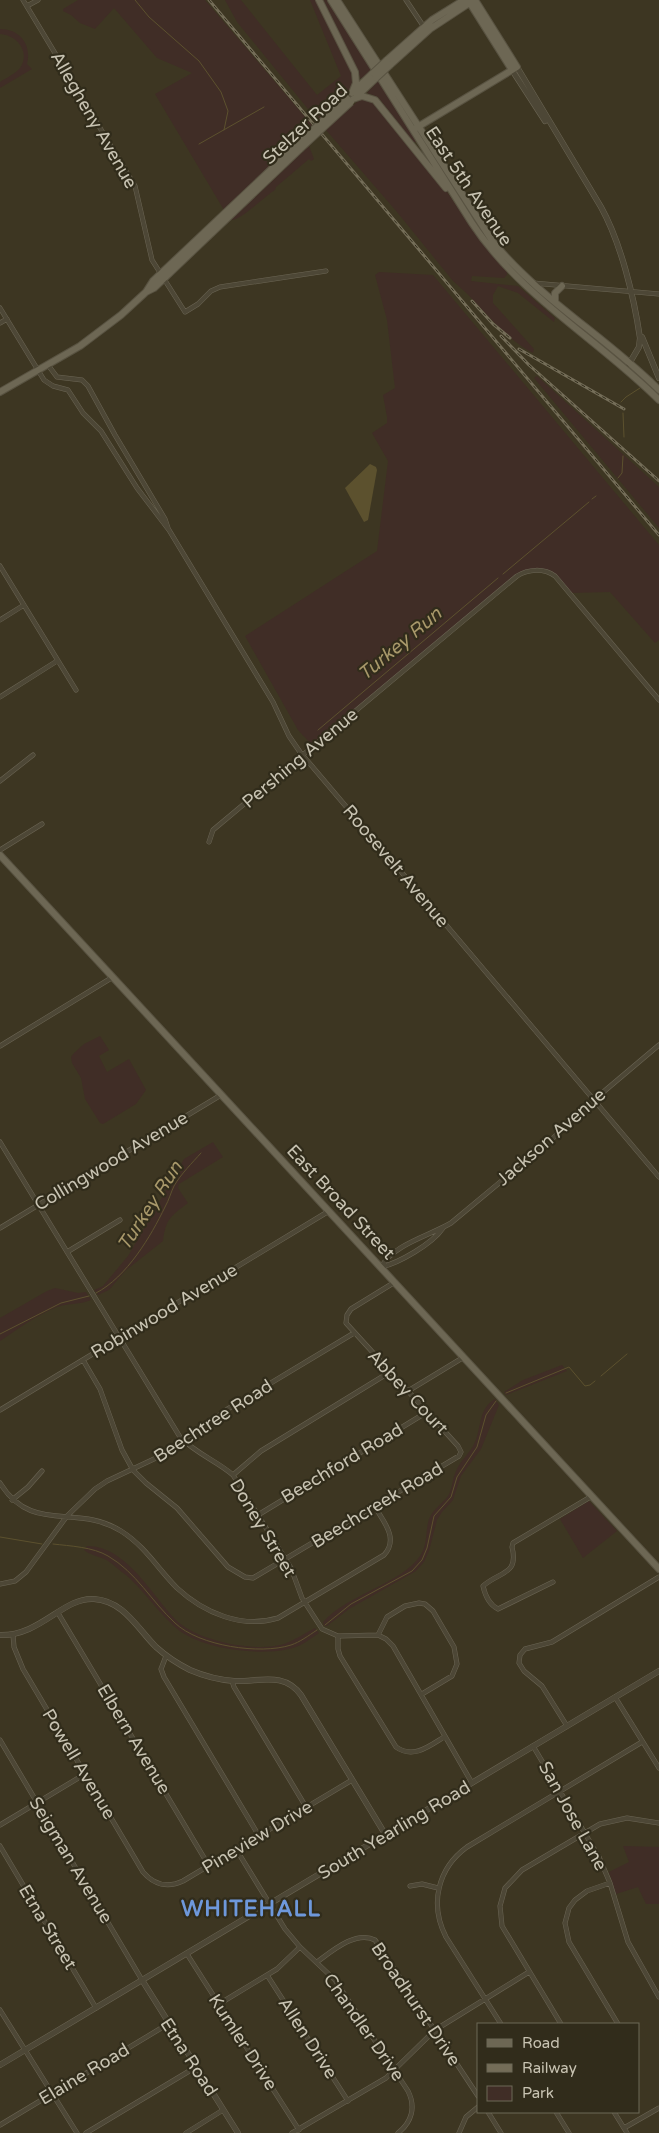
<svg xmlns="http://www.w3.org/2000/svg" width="659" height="2133" font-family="'Varela Round',sans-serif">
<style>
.green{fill:#402d26}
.water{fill:#5c512e}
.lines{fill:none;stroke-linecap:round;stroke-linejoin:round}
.stream{stroke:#5c512e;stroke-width:1}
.minor-casing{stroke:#6b6554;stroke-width:5}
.tertiary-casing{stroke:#6b6554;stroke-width:6}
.primary-casing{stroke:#595342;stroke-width:8}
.minor{stroke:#4d4736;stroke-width:4}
.tertiary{stroke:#4d4736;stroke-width:5}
.primary{stroke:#6d6754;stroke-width:6}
.rail-casing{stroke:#746d58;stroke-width:3}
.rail{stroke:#312c1b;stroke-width:1;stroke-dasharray:4;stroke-linecap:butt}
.primary-bridge-casing{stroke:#595342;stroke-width:8;stroke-linecap:butt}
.primary-bridge{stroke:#6d6754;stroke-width:6}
.labels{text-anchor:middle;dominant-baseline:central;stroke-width:4.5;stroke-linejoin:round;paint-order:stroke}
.street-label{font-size:18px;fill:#c8c3b2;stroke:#312c1b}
.water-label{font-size:19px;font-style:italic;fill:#a8986a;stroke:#312c1b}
.district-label{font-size:22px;font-weight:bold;letter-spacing:1px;fill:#6e98db;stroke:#312c1b}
</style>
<rect width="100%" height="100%" fill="#3d3622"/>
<path class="green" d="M78,0h127l107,125 -88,85 -69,-116 37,-21 -35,-15 -43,-50 -19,21 -15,-6 -9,-8 -8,-4v-2z
M225,0h16l76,95 24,-19 -31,-76h7c8,15 40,71 35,85 -3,11 -26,27 -35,35l-80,-98z
M323,0h4l45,69 -11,10z
M0,29c20,0 32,16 27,35l5,5 -32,19v-6c6,-4 15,-8 20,-14 11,-16 -3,-33 -20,-34z
M378,81l39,59 -1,2h-3l-35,-45 -11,-4z
M362,99l11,4 70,83 31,45 33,40v4l-3,3 -32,-2 -1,5 47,5 37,32 -1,4 -36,-29 -20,-7 -5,9v8l41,46 -1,4c-33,-17 -52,-49 -80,-72l-56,-69 -71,-82 32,-29z
M309,146l5,13 -3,2 -2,-2 -33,28 -1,3c-10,6 -35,31 -44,30z
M379,272l54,3 226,270v95l-4,3 -45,-51 -41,1 -19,-20 -25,-1 -211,175 -16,-17 -53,-94 132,-85 11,-90 -16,-28 15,-10v-6l-4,-22 12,-7 -8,-68 -12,-45z
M537,376l122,111v41l-125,-150z
M100,1036l9,14 -10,6 8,16 22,-13 17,31 -10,14 -33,20 -3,-1 -15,-24 -4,-21 -9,-15 -1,-6 3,-4 10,-9z
M213,1142l10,15 -44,27 -1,4 10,15c-17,13 -22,15 -25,38l-38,30 -16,19 -11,5 -4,-5 9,-4 25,-30 56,-97z
M55,1288l23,5 8,-1 5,8c-12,5 -23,3 -34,7 -20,8 -39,22 -57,34v-23l47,-27z
M562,1365l5,6 -61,24 -2,-3 19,-12z
M495,1399l4,6 -18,44 -20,27 -8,24 -11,12 -5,8 -8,31 -5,11 -8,9 -67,38 -22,17h-3l-1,-4c25,-28 78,-38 97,-66 8,-12 5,-24 9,-37 4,-10 13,-15 19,-23 5,-8 4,-17 8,-25 4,-10 12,-16 17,-25 9,-15 4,-37 22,-47z
M589,1501l28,30 -34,27 -23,-39z
M87,1546c38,-1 65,49 88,73 21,22 81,34 109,25 11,-4 21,-11 31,-16l4,5c-9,6 -16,12 -26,15 -30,9 -94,1 -117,-20 -18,-16 -32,-37 -50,-53 -6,-4 -12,-10 -18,-14 -8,-5 -17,-5 -24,-11z
M623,1846l36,1v57h-13l-8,-17 -22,7 -7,-22 20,-10z"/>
<path class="water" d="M370,464l6,3 1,3 -9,50 -4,2 -19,-34z"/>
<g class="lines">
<path class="stream" d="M135,0l14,17 50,44 22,31 7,19 -4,19
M199,144l65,-37
M621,402l5,-5 14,-9
M623,413l1,24
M618,478l4,-5 1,-17
M592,499l4,-3
M503,574l86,-72
M318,730l180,-152
M96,1293c31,-16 55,-57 69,-86 4,-7 6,-15 9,-21 7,-12 18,-23 27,-33
M0,1334l61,-31 28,-7
M601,1376l26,-22
M506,1393l63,-26 16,19 5,-1 5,-4
M0,1537l42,7
M53,1544c17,2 40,3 55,12 28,16 44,46 67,67 24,23 85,32 116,22 9,-3 17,-9 26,-15
M325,1625l26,-21 61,-33 10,-11 5,-12 7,-32 17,-19 6,-20 20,-30 9,-32 10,-14"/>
<defs>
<path id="minor" d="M23,0l112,186 17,74 33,52 13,-8 13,-13 9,-4 106,-16
M406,0l18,27
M27,6l11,-6
M533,283l126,11
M0,308l44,72 9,6 15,4 15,23 18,18 36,57 32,42 104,172 16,34 11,16 359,425
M0,323l7,-4
M48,365l9,12 25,3 6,6 27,49 50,84 3,9
M0,566l76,124
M0,620l24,-15
M0,697l57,-36
M0,781l33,-26
M209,842l4,-12 304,-254c11,-7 27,-8 38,0l104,124
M0,850l42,-26
M0,1046l113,-69
M0,1142l180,295c15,16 37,24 53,38l58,93 11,30 20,31 16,7 40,-1 8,4 7,7 79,137
M0,1228l221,-133
M67,1252l53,-32
M381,1267c13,-23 48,-31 70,-44l101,-84 43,-40 64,-54
M381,1267c18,-4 51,-23 62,-39
M83,1360l17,29 22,61 11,20 13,13 31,25 51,59 17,10 8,1 206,-122 2,-4 -3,-6 -112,-123 1,-8 4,-6 44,-27
M408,1391l56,-34
M0,1410l329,-199
M233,1475l28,-24 129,-79
M0,1483c32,52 76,20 121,48 24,15 37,38 56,57 27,25 65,41 101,30l106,-63c15,-16 0,-33 -9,-48
M12,1500l16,-13 14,-16
M258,1515l169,-103
M553,1582l-55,27c-8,-4 -13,-14 -15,-23 17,-15 36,-11 29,-39l1,-4 79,-47
M0,1584l15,-3 11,-9 41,-56 28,-27 12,-8 64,-30 55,-41 128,-77
M58,1613l151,253
M13,1635l1,12 9,22 120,203c11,13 25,16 40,9l169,-101
M378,1635l9,-18 18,-11 14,-3 6,1 8,7 21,36 3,17 -5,12 -30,18
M338,1636v13l2,7 56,91c17,12 32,0 48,-10
M166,1656l-5,13 3,8 95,159
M232,1681l2,6 72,120
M615,1697l44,71
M567,1726l-25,-40 -18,-15 -5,-8 1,-8 5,-6 27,-7 107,-65
M0,1740l142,240
M533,1746l66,111 11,26 18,59 31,55
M0,1825l85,-51
M0,1846l96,162
M236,1849l49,80 15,18 35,33 73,111c8,16 4,31 -10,42
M610,1883l-23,8 -12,9 -6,8 -4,15 4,19 49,82
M410,1886l12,-2 16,4
M187,1954l112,176
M317,1962c15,-11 39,-32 58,-22l103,156
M267,1975l81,126
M219,2004l58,-35 23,-22
M0,2010l77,123
M501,2024l-55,-87c-17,-33 -8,-69 21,-90l175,-105
M561,2024l-59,-98 -2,-20 5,-18 17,-18 78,-46 27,-6 32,5
M488,2112l13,21
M556,2112l13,21
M614,2112l13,21
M0,2125l168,-101
M624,2128l35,-20
M86,2133l110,-66
M186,2133l37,-23
M292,2133l94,-55 49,-48 94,-58
M459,2133l7,-16 12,-10"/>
<path id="tertiary" d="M517,67l84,140c20,36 33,90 39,131l-1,9 -10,17
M512,70l33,51
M642,337l17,41
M0,1635c41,1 63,-38 94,-36 30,2 43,29 62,48 10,9 22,17 34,23 14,6 30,10 44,11 25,1 50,-10 67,14l84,139
M142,1980l96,153
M0,2065l659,-394"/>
<path id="primary" d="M319,0l36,72 1,11 -4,10
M331,0l141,223c48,73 126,116 187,177
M337,0l156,242c48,58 113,95 166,148
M468,0l44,70
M387,60l45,-40 32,-20
M390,65l40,-36 44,-29
M354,91l19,-18
M357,96l19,-18
M353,99l9,-3 13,4 71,88
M416,128l101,-61 -42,-67
M146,292l7,-11 144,-136
M555,302v-9l7,-7
M0,392l80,-46 41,-31 25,-23 8,-4 146,-139
M0,855l659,714"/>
</defs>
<use href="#minor" class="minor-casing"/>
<use href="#tertiary" class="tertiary-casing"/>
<use href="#primary" class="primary-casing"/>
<use href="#minor" class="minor"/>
<use href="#tertiary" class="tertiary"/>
<use href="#primary" class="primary"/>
<defs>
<path id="rail" d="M209,0l450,535
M472,301l21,23 17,14
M501,336l28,29 130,116
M519,349l105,60"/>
</defs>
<use href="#rail" class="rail-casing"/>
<use href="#rail" class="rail"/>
<defs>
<path id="primary-bridge" d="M373,73l14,-13
M376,78l14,-13
M297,145l50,-47
M300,149l51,-47"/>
</defs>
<use href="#primary-bridge" class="primary-bridge-casing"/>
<use href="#primary-bridge" class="primary-bridge"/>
</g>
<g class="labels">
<g class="street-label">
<text transform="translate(94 120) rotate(60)">Allegheny Avenue</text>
<text transform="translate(305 124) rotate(-43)">Stelzer Road</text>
<text transform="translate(469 186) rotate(56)">East 5th Avenue</text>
<text transform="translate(300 758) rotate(-40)">Pershing Avenue</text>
<text transform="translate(396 866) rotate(50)">Roosevelt Avenue</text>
<text transform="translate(551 1137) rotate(-41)">Jackson Avenue</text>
<text transform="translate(111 1161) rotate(-31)">Collingwood Avenue</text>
<text transform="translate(341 1202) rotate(47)">East Broad Street</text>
<text transform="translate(164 1311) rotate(-31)">Robinwood Avenue</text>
<text transform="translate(408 1392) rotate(47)">Abbey Court</text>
<text transform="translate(213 1421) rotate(-33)">Beechtree Road</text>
<text transform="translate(342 1463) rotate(-31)">Beechford Road</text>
<text transform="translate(377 1505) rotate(-31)">Beechcreek Road</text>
<text transform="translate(263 1528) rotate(59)">Doney Street</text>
<text transform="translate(134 1739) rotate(59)">Elbern Avenue</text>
<text transform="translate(79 1764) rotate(59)">Powell Avenue</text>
<text transform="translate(573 1816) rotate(61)">San Jose Lane</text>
<text transform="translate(394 1830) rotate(-31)">South Yearling Road</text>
<text transform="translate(257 1837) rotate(-31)">Pineview Drive</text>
<text transform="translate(71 1860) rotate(59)">Seigman Avenue</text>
<text transform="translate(48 1927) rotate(59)">Etna Street</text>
<text transform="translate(416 2004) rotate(56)">Broadhurst Drive</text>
<text transform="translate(364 2027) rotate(55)">Chandler Drive</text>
<text transform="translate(308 2038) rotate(57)">Allen Drive</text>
<text transform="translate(243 2042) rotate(57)">Kumler Drive</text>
<text transform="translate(189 2057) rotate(57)">Etna Road</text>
<text transform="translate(84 2074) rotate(-31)">Elaine Road</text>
</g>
<g class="water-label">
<text transform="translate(400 644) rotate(-40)">Turkey Run</text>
<text transform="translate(150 1206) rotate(-57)">Turkey Run</text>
</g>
<g class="district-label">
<text x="251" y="1909">WHITEHALL</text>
</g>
</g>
<rect x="477" y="2023" width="162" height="90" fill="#312c1b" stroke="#6d6857"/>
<rect x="487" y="2039" width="25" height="8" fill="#6d6754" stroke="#6d6857"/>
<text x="522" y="2048" font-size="15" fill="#c8c3b2">Road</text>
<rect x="487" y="2064" width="25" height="8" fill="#746d58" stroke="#6d6857"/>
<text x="522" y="2073" font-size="15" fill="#c8c3b2">Railway</text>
<rect x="487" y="2086" width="25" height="15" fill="#402d26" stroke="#6d6857"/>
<text x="522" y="2098" font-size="15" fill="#c8c3b2">Park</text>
</svg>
